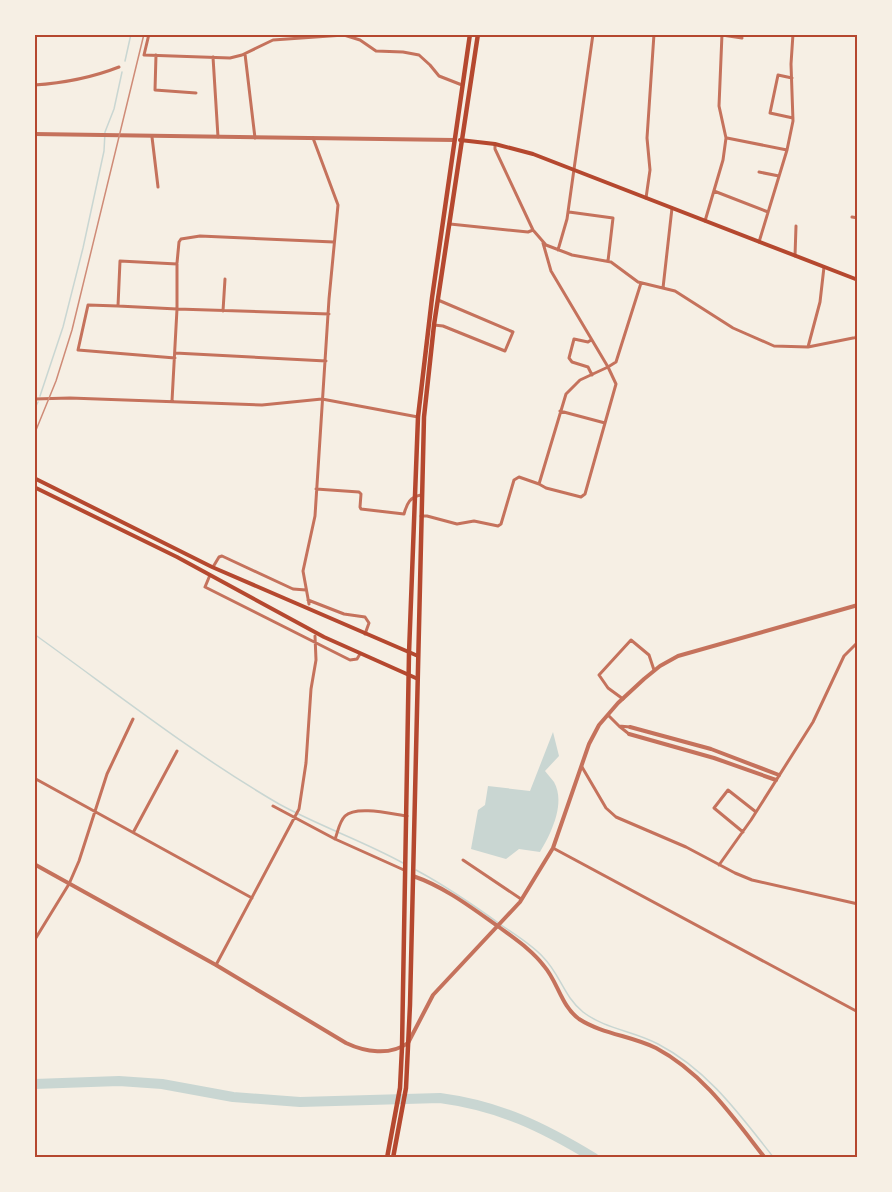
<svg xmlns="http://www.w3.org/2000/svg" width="892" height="1192" font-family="Manrope,sans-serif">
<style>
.water{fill:#c9d6d2}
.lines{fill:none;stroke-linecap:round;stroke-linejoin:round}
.stream{stroke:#c9d6d2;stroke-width:1.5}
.river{stroke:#c9d6d2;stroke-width:10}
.minor{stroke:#c5725c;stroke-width:3}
.tertiary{stroke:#c5725c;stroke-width:4}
.secondary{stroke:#b5482f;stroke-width:4}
.primary{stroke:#b5482f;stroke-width:4.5}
.rail{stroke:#cf8b77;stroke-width:1.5}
.neatline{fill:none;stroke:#b5482f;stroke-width:2}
</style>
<rect width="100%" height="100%" fill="#f6efe4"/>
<path class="water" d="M553,732l6,24 -14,15c3,4 6,7 9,11 12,21 -3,52 -14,70l-21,-3 -13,10 -35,-10 7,-39 7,-5 3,-19 42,5z"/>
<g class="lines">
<path class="stream" d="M125,61l6,-27
M40,396l23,-69 20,-79 21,-97 1,-19 9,-23 8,-37
M34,410l4,-8
M34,634c81,58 159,120 245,170 40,22 84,37 124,59
M416,870c30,16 59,36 88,57 13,9 28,18 39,30 17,17 21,40 40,55 22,17 51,19 75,32 50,26 82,71 116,114"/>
<path class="river" d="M34,1084l85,-3 43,3 71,13 67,5 140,-4c60,8 103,29 154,60"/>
<path class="minor" d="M149,34l-5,21 86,3 12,-3 31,-15 71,-5 16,5 16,11 27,1 16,3 11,10 9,11 23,9
M722,35l20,3
M245,54l10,84
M156,55l-1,35 41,3
M213,57l5,80
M792,78l-14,-3 -8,38 23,5
M34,85c31,-2 57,-7 85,-18
M34,119l1,15
M152,137l6,50
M727,138l60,12
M495,144v5l38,81 13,15 26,10 39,7 27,20 37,9 58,37 41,18 34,1 50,-10
M759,172l20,4
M714,191l54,21
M646,198l4,-28 -3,-32 7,-104
M569,212l44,6 -5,43
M852,217l6,1
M705,221l18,-61 3,-22 -7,-32 3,-72
M450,224l78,8 5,-2
M759,242l28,-92 6,-29 -2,-57 2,-30
M543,243l8,28 57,96 8,-5 25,-79
M558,250l9,-31 26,-185
M795,256l1,-30
M120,261l57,3v45l-59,-3z
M177,263l2,-21 2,-3 19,-3 134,6
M663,288l9,-80
M118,306l-30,-1 -10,45 97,8
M223,311l2,-32
M434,325l9,1 62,25 8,-19 -75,-32
M856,337l2,-6
M591,340l-3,2 -14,-3 -5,19 3,4 16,5 4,8
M808,347l12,-45 4,-35
M175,353l151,8
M34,399l36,-1 192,7 60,-6 96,18
M172,401l5,-92 152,5
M560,411l45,12
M316,489l43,3 2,2 -1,13 1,2 43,5c3,-11 6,-17 17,-19
M421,516h6l30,8 17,-3 24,5 3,-2 13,-44 5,-3 20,7 27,-90 14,-14 28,-13 8,17 -31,110 -4,3 -35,-9 -7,-4
M213,567l6,-10 3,-1 71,33 13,1
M210,575l-5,12 145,73 7,-1 3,-5
M308,600l36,14 21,3 4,6 -4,11
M309,604l-6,-33 12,-55 14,-217 9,-94 -25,-67
M623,699l-15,-11 -9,-13 32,-35 18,15 5,15
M608,715l11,11 11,1
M619,726l10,8
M582,767l24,41 10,9 70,30 49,26 17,7 106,24
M34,778l218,120
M273,806l62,33 69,31
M134,831l43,-80
M743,832l-29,-24 14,-18 28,22
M335,839c3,-7 4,-17 10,-23 11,-11 47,-2 62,0
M553,848l305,164
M463,860l58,39
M719,865l32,-45 62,-98 31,-66 14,-14
M34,941l35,-57 10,-23 28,-87 26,-55
M216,965l83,-156 7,-46 5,-74 5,-29 -1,-24"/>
<path class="tertiary" d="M34,134l420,6
M630,727l81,22 68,26
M629,734l85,24 62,22
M34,864l182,101 130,78c19,9 44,13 62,0l25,-48 87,-93 33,-54 36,-104 10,-19 19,-22 26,-24 16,-13 18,-10 180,-51
M413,876c32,11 59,32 86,51 16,12 33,23 45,39 14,16 17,40 35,53 23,15 53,17 77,29 47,25 77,69 109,110"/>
<path class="secondary" d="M460,140l35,4 38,10 325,126
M34,478l178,89 206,89
M34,487l143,70 147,80 94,42"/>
<path class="primary" d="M387,1158l13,-70 2,-41 7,-394 9,-236 14,-119 38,-264
M393,1158l13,-70 4,-83 14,-588 10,-92 44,-291"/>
<path class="rail" d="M34,435l22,-54 16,-51 72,-296"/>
</g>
<rect width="892" height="1192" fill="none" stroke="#f6efe4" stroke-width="72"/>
<rect x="36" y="36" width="820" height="1120" class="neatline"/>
</svg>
